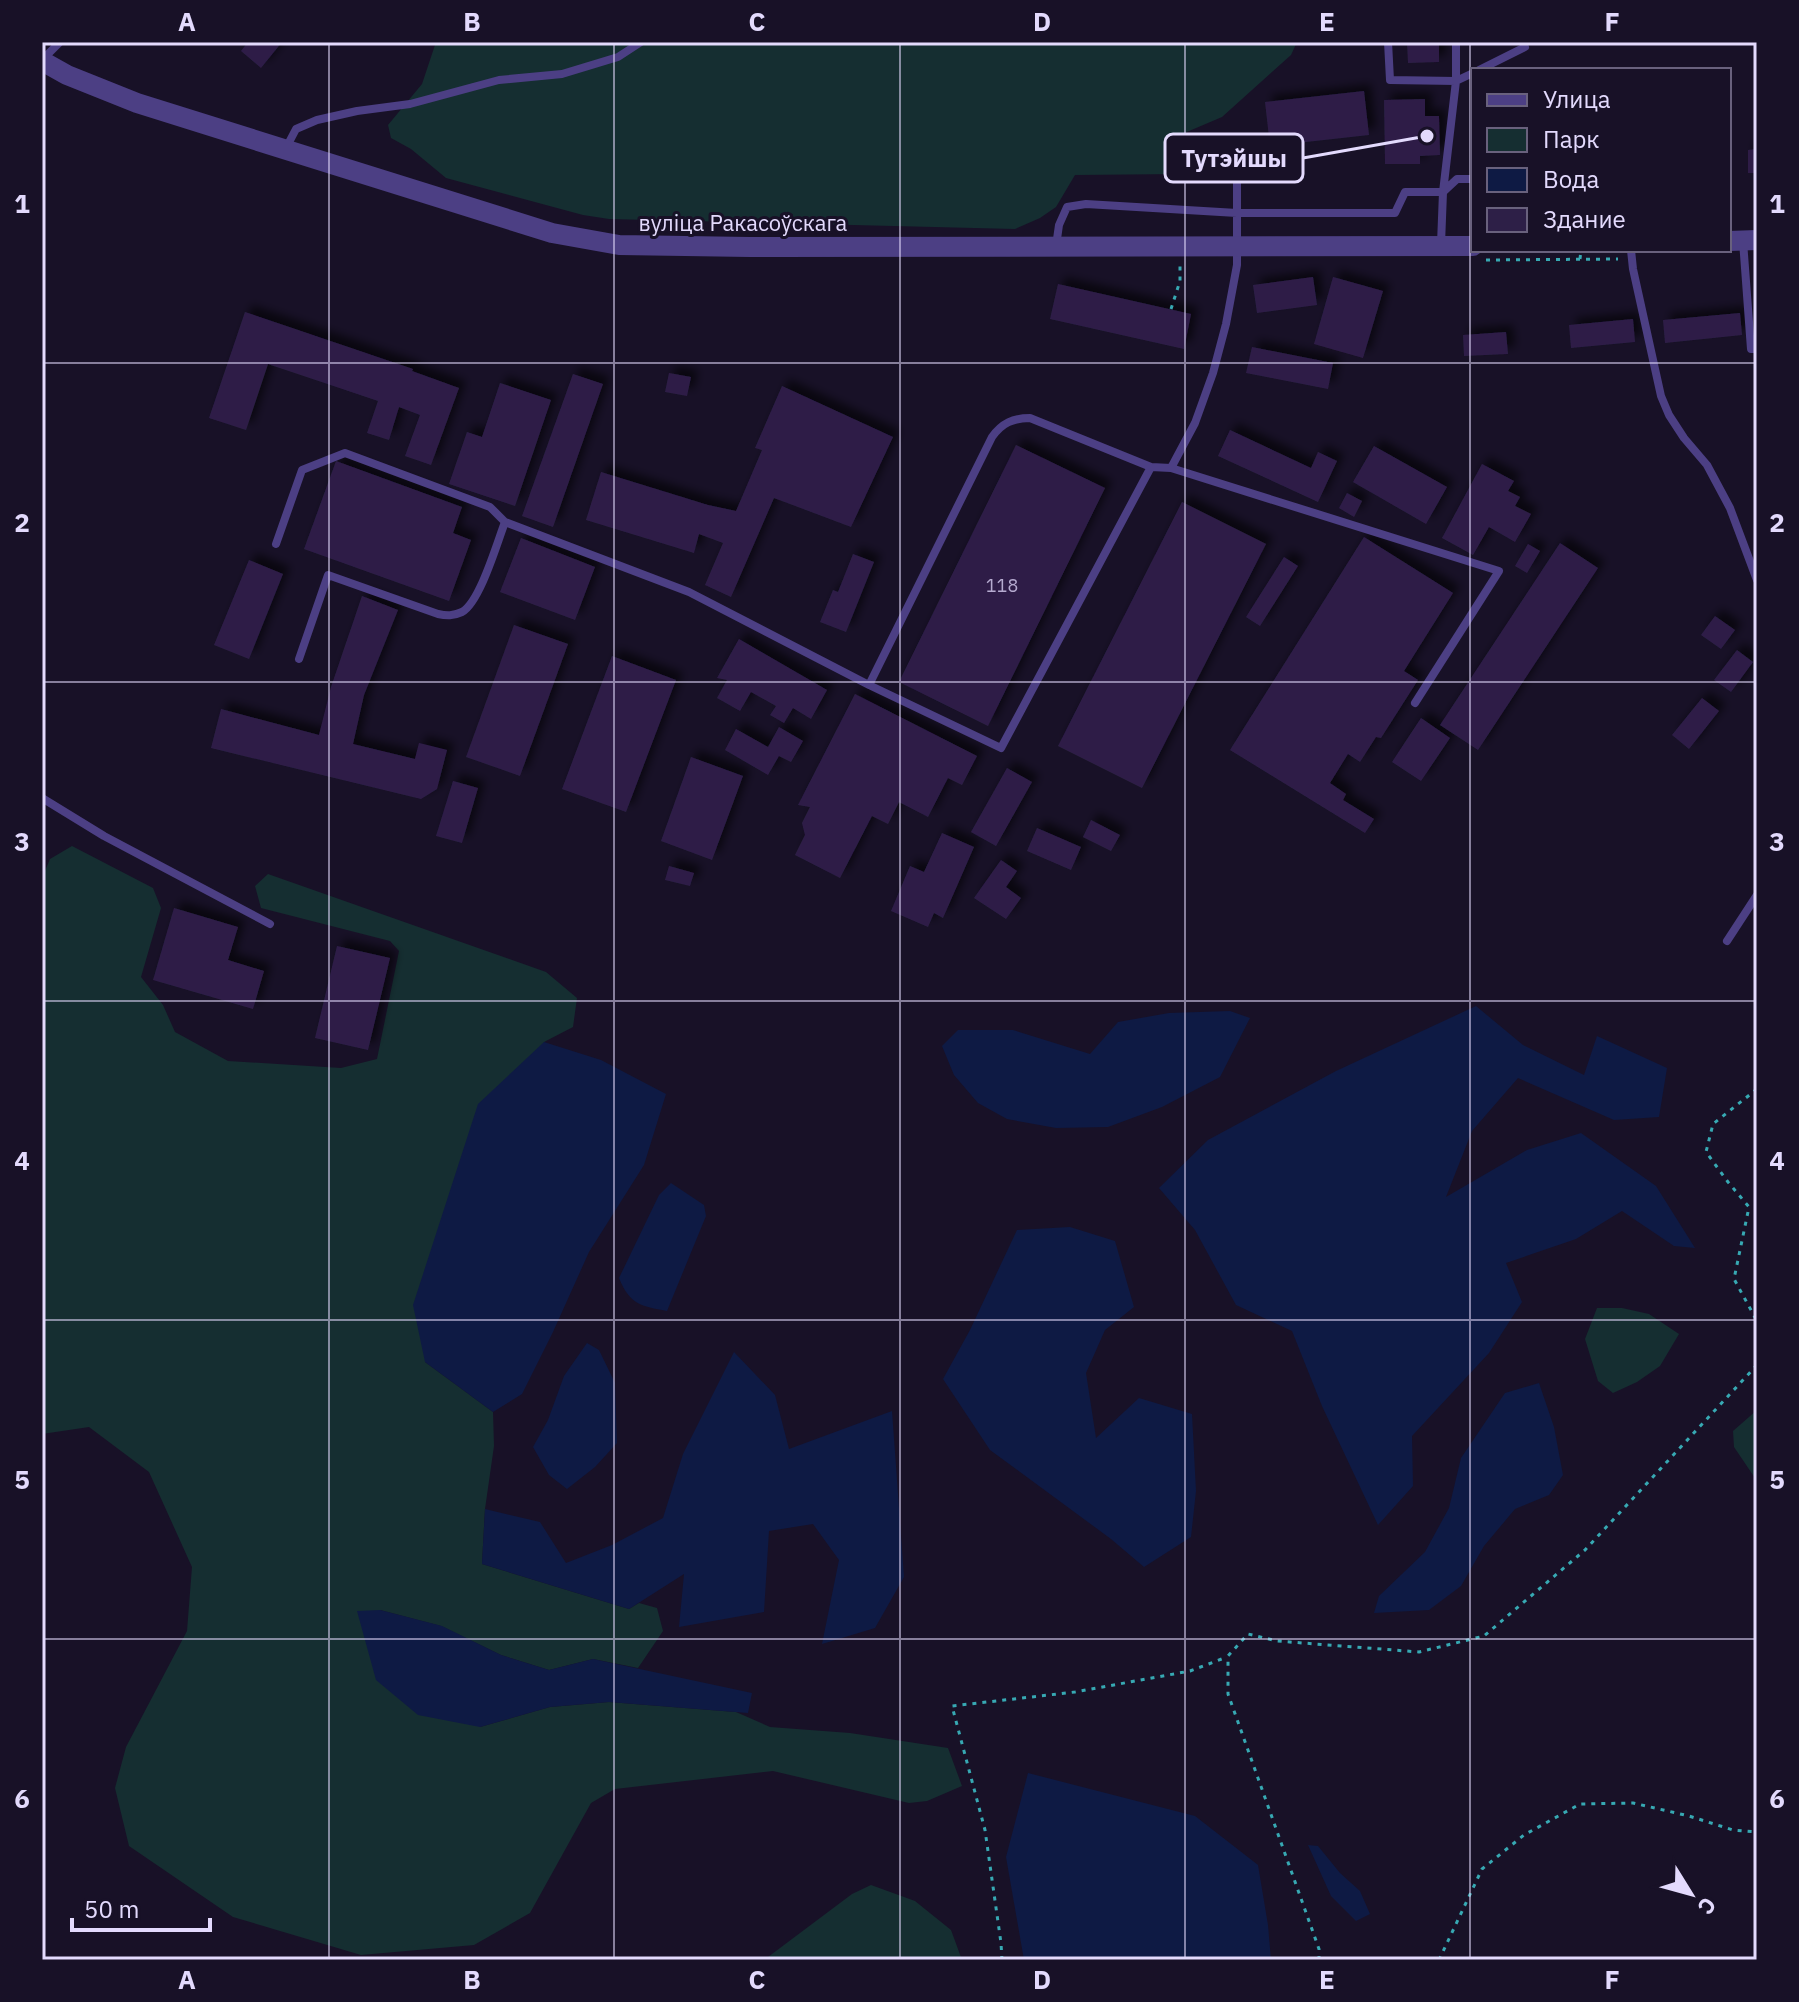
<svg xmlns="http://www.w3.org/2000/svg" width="1799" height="2002" font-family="'IBM Plex Sans',sans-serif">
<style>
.green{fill:#152e31}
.water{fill:#0e1a44}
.building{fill:#2d1f47;filter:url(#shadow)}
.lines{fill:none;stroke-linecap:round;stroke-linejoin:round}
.path{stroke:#37a9b3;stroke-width:3;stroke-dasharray:4 6;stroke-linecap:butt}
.service{stroke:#4c3f84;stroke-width:8}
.tertiary{stroke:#4c3f84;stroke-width:20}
.grid{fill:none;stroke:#e3dafd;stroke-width:2;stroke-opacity:0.55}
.labels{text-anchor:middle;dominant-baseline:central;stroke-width:6;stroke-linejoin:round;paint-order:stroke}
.number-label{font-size:18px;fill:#b6abd0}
.street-label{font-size:22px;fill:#e3dafd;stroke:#181127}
.leader{fill:none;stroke:#e3dafd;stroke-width:3}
.callout-dot{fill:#e3dafd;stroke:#181127;stroke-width:3}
.callout{fill:#181127;stroke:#e3dafd;stroke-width:3}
.callout-label{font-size:24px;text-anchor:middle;font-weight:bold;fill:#e3dafd}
.neatline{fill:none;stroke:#e3dafd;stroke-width:3}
.grid-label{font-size:26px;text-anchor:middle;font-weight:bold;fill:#e3dafd}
</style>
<defs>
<filter id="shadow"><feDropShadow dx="7" dy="-7" stdDeviation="4" flood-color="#0009"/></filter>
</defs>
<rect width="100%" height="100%" fill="#181127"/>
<path class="green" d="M436,42h861l-6,13 -69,62 -40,17 -1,40 -106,1 -19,32 -16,11 -25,11 -406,-10 -26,-4 -137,-37 -35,-29 -20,-11 -3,-13 34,-41z
M72,846l81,42 8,20 -20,69 22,28 12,27 53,29 113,7 36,-9 22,-108 -9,-10 -129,-33 -6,-22 13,-12 278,98 31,26 -4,29 -29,15 -119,320 68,50 1,34 -9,63 -3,55 147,45 10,-6 18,5 6,23 -25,37 -45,-9 -44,11 -48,-15 -60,-29 -61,-16 100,117 70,-20 59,-5 127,10 34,15 80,6 98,15 14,38 -35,15 -18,2 -136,-32 -158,18 -24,14 -61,110 -56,32 -113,10 -128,-38 -104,-71 -14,-58 11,-41 61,-116 5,-64 -43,-95 -60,-45 -47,7v-556l8,-19z
M1597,1308h25l27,6 30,20 -19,32 -23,16 -24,11 -15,-12 -13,-42z
M1757,1410v71l-23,-34 -1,-16z
M871,1885l44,16 36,29 11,30h-198l88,-66z"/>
<path class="water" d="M1476,1006l47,39 61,30 13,-39 70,32 -8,49 -45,3 -96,-42 -46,53 -26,66 81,-47 54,-17 75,53 39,62 -21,-2 -52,-35 -46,28 -70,24 16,39 -33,51 -77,83 1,50 -35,39 -56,-119 -30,-75 -56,-26 -41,-75 -36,-42 49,-48 128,-69z
M1230,1011l20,7 -30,59 -58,30 -54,20 -52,1 -49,-9 -29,-16 -24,-28 -12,-29 16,-16h55l77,24 28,-32 51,-9z
M544,1042l57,18 65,34 -22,71 -55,87 -36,80 -31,62 -29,18 -68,-50 -12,-57 65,-201z
M671,1183l33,22 2,11 -39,95c-26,-5 -37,-6 -48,-33l40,-83z
M1070,1227l45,14 19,66 -29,23 -19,43 10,65 43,-40 53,16 4,77 -5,46 -47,30 -33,-28 -121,-89 -47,-71 27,-49 47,-100z
M587,1343l12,7 16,33 2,60 -22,24 -28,22 -18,-14 -16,-28 15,-27 16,-44z
M734,1352l41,43 14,54 103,-38 12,166 -29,51 -53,16 17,-84 -26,-36 -44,7 -5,81 -85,15 5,-53 -55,35 -147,-45 3,-55 55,13 26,41 46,-18 51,-27 20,-64z
M1539,1383l15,44 9,48 -14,20 -34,14 -31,37 -23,40 -32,24 -55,3 5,-17 46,-44 24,-44 12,-50 44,-65z
M380,1610l62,16 59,29 48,15 44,-11 159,34 -4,20 -139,-11 -59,5 -70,20 -62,-12 -42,-35 -19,-69z
M1028,1773l167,43 63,49 10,60 3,35h-247l-18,-103z
M1308,1845l10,1 22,27 20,18 10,23 -14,7 -25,-25z"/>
<path class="building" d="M248,42h34l-21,26 -20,-17z
M1407,42h32v20l-31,1z
M1364,91l5,44 -99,11 -5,-44z
M1425,99v17h14l1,39 -20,1v8h-35l-1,-64z
M1757,149v24h-9v-23z
M1313,277l4,28 -60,8 -4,-28z
M1333,277l50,14 -20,67 -49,-14z
M1058,284l133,30 -7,35 -134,-30z
M245,312l168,57 -1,2 47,17 -28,77 -26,-9 15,-41 -21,-8 -10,33 -22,-7 11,-32 -110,-37 -22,66 -37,-12z
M1740,313l2,22 -77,8 -2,-23z
M1633,319l2,23 -64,6 -2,-23z
M1506,332l2,22 -44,2 -1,-21z
M1252,347l81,16 -5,26 -82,-16z
M669,373l22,4 -4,19 -22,-4z
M573,374l30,10 -50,143 -31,-11z
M500,383l51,17 -36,106 -66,-22 18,-52 15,5z
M782,386l111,51 -42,90 -77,-29 -43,99 -26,-12 18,-42 -24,-9 -5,19 -108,-33 15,-48 107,33 28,6 26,-61 -7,-2z
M1230,430l81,38 7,-16 19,9 -19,41 -100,-46z
M1016,445l89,43 -117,238 -89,-44z
M1374,446l73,41 -21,37 -73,-42z
M336,461l126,46 -9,26 18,7 -22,61 -145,-52z
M1482,464l32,17 -6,10 12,6 -5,9 16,8 -16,28 -26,-15 -16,28 -31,-17z
M1347,493l15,8 -8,16 -15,-9z
M1182,502l84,42 -124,244 -84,-42z
M1364,537l89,56 -49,78 14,9 -37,58 -5,-1 -16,25 -12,-8 -18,29 16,11 -3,6 31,19 -9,14 -135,-83z
M521,538l74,29 -20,53 -75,-28z
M1560,543l38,25 -120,182 -38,-25z
M1528,544l12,7 -13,22 -12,-7z
M853,554l21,8 -28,70 -26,-10 13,-32 5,2z
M1284,557l14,9 -38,60 -14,-9z
M249,560l34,14 -34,85 -35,-14z
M362,596l36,14 -34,85 -11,49 62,15 4,-16 28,7 -10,39 -16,10 -210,-51 10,-39 98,26 12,-48z
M1715,616l20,14 -14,19 -20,-14z
M514,625l54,19 -48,132 -54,-19z
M739,639l88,51 -16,29 -18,-11 -9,15 -14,-8 6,-9 -25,-14 -11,19 -23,-13 10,-18 -10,-2z
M1737,650l16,12 -22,30 -17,-12z
M612,656l64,24 -50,132 -64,-23z
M855,694l122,62 -15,29 -14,-7 -20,39 -29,-15 -11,22 -16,-8 -32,62 -45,-23 10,-20 -3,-12 8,-16 -12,-2z
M1702,698l17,13 -30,38 -17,-14z
M1421,718l29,20 -29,43 -29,-19z
M779,727l24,14 -12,21 -12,-6 -11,19 -43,-25 11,-21 32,18z
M691,757l52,19 -31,84 -51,-19z
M1007,768l25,14 -36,64 -25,-14z
M453,781l25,7 -16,55 -26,-7z
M1091,820l29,15 -9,16 -28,-14z
M1037,828l44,19 -10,23 -44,-19z
M942,833l32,14 -31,71 -9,-5 -6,14 -37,-16 19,-45 14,6z
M1001,860l16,11 -11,16 15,11 -15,21 -32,-21z
M669,866l25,7 -4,13 -25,-6z
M174,908l64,19 -10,33 36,11 -11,38 -100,-29z
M337,946l53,12 -22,92 -53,-12z"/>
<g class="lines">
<path class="path" d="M1580,259l1,-9
M1486,260l132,-1
M1171,309l9,-28v-15
M1757,1089l-44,35 -7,28 22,30 21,25 -15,72 23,42
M1002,1960l-1,-17 -16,-113 -33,-124 123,-14 115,-21 37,-14
M1319,1960v-11l-91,-255v-38l20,-22 29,7 142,11 65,-16 101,-86 172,-185
M1439,1960l43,-91 42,-34 56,-31 53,-1 56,13 44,14 24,2"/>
<path class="service" d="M1456,42v39l17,-8
M43,59l17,-17
M1479,70l46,-23
M1237,142v71h158l10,-21h38l13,-111 -66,-1 -2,-38
M285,150l11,-21 21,-9 40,-9 53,-7 89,-24 63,-6 56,-17 23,-15
M1743,241l8,108h6
M1441,244l2,-52 14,-13h16
M1056,246l3,-21 8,-18 19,-3 151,9v52l-11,59 -13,49 -18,50 -24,45 328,103 -84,132
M1631,250l2,19 28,127 8,19 15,23 23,27 23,43 27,72
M1151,467l-150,281 -132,-63 123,-248c10,-14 21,-19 38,-19l121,49 20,1
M276,544l26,-74 43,-17 145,54 15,15 184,70 180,93
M299,659l29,-84 110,39c9,2 15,2 24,-2 18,-10 35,-69 43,-90
M42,798l62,38 166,88
M1727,941l30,-46"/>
<path class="tertiary" d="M42,61l25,14 70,28 415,130 67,12 131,2 723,-1
M1729,241l28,-1"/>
</g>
<path class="grid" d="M329,42v1918M614,42v1918M900,42v1918M1185,42v1918M1470,42v1918M42,363h1715M42,682h1715M42,1001h1715M42,1320h1715M42,1639h1715"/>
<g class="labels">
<g class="number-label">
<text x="1002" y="585">118</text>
</g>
<g class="street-label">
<text x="743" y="222">вуліца Ракасоўскага</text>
</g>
</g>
<path class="leader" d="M1427 136L1303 158"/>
<circle class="callout-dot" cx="1427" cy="136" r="8"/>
<rect class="callout" x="1165" y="134" width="138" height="48" rx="8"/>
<g class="callout-label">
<text x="1234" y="167">Тутэйшы</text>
</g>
<rect width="1799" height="2002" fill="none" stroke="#181127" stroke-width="88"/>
<rect x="1471" y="68" width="260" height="184" fill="#181127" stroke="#69617d" stroke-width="2"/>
<rect x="1487" y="94" width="40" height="12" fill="#4c3f84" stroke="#69617d" stroke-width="2"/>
<text x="1543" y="108" font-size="24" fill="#e3dafd">Улица</text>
<rect x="1487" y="128" width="40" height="24" fill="#152e31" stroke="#69617d" stroke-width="2"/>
<text x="1543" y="148" font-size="24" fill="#e3dafd">Парк</text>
<rect x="1487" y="168" width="40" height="24" fill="#0e1a44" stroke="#69617d" stroke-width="2"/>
<text x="1543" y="188" font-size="24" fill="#e3dafd">Вода</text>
<rect x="1487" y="208" width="40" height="24" fill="#2d1f47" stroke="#69617d" stroke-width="2"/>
<text x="1543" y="228" font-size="24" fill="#e3dafd">Здание</text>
<g transform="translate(1691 1894) rotate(127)" stroke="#181127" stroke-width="6" paint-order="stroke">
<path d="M0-6L14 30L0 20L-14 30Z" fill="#e3dafd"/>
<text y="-12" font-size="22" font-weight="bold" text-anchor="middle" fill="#e3dafd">С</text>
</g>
<path d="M72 1918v12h138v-12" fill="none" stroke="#e3dafd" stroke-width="4"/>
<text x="84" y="1918" font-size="24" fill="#e3dafd" stroke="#181127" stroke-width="6" paint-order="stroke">50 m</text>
<rect x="44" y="44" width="1711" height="1914" class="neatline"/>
<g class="grid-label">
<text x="187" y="31">A</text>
<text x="472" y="31">B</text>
<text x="757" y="31">C</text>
<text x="1042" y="31">D</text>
<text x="1327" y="31">E</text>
<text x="1612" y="31">F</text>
<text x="22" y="213">1</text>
<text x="1777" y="213">1</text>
<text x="22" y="532">2</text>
<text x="1777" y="532">2</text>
<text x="22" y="851">3</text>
<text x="1777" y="851">3</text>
<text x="22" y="1170">4</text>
<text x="1777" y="1170">4</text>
<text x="22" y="1489">5</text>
<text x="1777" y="1489">5</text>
<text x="22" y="1808">6</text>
<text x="1777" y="1808">6</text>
<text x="187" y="1989">A</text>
<text x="472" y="1989">B</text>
<text x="757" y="1989">C</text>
<text x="1042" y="1989">D</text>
<text x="1327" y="1989">E</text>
<text x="1612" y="1989">F</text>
</g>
</svg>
